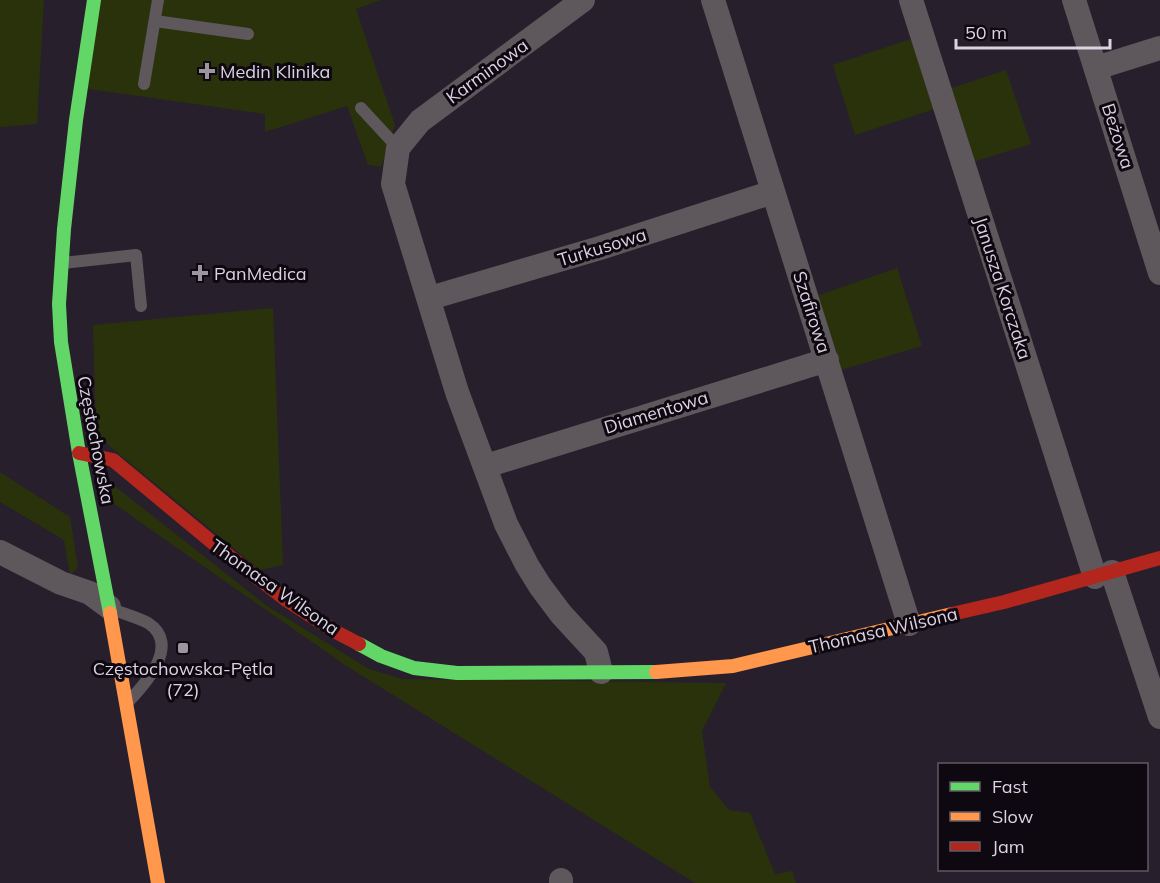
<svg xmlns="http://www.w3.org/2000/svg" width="1160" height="883" font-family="Mulish,sans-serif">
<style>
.green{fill:#2a320c}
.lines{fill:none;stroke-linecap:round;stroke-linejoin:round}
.lane{stroke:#5e575c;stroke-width:12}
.street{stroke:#5e575c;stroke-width:24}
.fast{stroke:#63d668;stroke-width:14}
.slow{stroke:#ff974d;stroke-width:14}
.jam{stroke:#b3261e;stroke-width:14}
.poi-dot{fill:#9d94a2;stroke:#0e0811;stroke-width:2}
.labels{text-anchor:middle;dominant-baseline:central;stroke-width:6;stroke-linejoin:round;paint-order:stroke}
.poi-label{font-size:18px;fill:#dcd3e2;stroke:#0e0811;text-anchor:start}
.street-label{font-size:18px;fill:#dcd3e2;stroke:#0e0811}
</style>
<rect width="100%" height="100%" fill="#271f2b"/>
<path class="green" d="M0,0h44l-7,124 -37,3z
M94,0h287l-25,9 39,116 -14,42 -13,-2 -21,-59 -82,26v-18l-183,-26z
M920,36l20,56 66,-22 25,74 -68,21 -19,-59 -89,29 -22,-70z
M897,268l25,78 -91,27 -23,-74z
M273,308l10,257 -23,5 -164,-135 -3,-110z
M0,472l70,45 8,50 -8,8 -6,-35 -64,-38z
M111,483l156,123 102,63 33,10 324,4 -24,48 8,56 19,23 21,3 25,61 17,-3 4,12h-101l-350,-218 -235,-164 -3,-14z"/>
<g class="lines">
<path class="lane" d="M155,21l93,13
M144,84l14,-84
M361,108l37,40
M63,263l73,-8 5,51
M112,609c12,5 25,8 36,14 33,21 -2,60 -18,77"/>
<path class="street" d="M583,0l-163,121 -22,27 -5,36 64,208 49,132 21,41 13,21 21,28 35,38 5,20
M713,0l196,624
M911,0l184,577
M1074,0l86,273
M1096,68l64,-20
M430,298l170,-50 173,-56
M486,466l341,-106
M0,552l61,31 29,10 19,14
M1112,572l48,145
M561,880v3"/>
<path class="fast" d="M94,0l-18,120 -12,109 -5,75 2,38 18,111 31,160
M359,644l22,12 33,12 43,5 199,-1"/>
<path class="slow" d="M110,613l48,270
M656,672l77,-6 219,-52"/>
<path class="jam" d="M79,453l34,7 106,88 66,51 51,33 23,12
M952,614l52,-12 156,-44"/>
</g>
<g class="poi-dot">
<path d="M204 62h6v6h6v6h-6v6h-6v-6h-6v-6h6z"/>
<path d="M197 264h6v6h6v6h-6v6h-6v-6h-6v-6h6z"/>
<rect x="177" y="642" width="12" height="12" rx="3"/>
</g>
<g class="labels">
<g class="poi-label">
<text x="220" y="71">Medin Klinika</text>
<text x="214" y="273">PanMedica</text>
<text x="183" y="668" text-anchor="middle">Częstochowska-Pętla<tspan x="183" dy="21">(72)</tspan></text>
</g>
<g class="street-label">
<text transform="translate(487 71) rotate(-36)">Karminowa</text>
<text transform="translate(1118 136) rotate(72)">Beżowa</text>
<text transform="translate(602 247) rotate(-17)">Turkusowa</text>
<text transform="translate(1003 288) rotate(72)">Janusza Korczaka</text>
<text transform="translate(812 312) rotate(72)">Szafirowa</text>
<text transform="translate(656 412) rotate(-17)">Diamentowa</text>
<text transform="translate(96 440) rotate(79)">Częstochowska</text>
<text transform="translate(275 587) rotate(35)">Thomasa Wilsona</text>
<text transform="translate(883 630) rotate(-13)">Thomasa Wilsona</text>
</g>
</g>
<rect x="938" y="763" width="210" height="108" fill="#0e0811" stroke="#605965" stroke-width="1.5"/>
<rect x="950" y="782" width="30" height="9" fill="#63d668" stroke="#605965" stroke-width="1.5"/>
<text x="992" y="793" font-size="18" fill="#dcd3e2">Fast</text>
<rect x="950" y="812" width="30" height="9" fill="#ff974d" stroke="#605965" stroke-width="1.5"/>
<text x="992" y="823" font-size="18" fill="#dcd3e2">Slow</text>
<rect x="950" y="842" width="30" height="9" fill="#b3261e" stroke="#605965" stroke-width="1.5"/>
<text x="992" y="853" font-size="18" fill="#dcd3e2">Jam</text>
<path d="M956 39v9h154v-9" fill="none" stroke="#dcd3e2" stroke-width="3"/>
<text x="965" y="39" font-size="18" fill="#dcd3e2" stroke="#0e0811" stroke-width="4.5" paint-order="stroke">50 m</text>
</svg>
